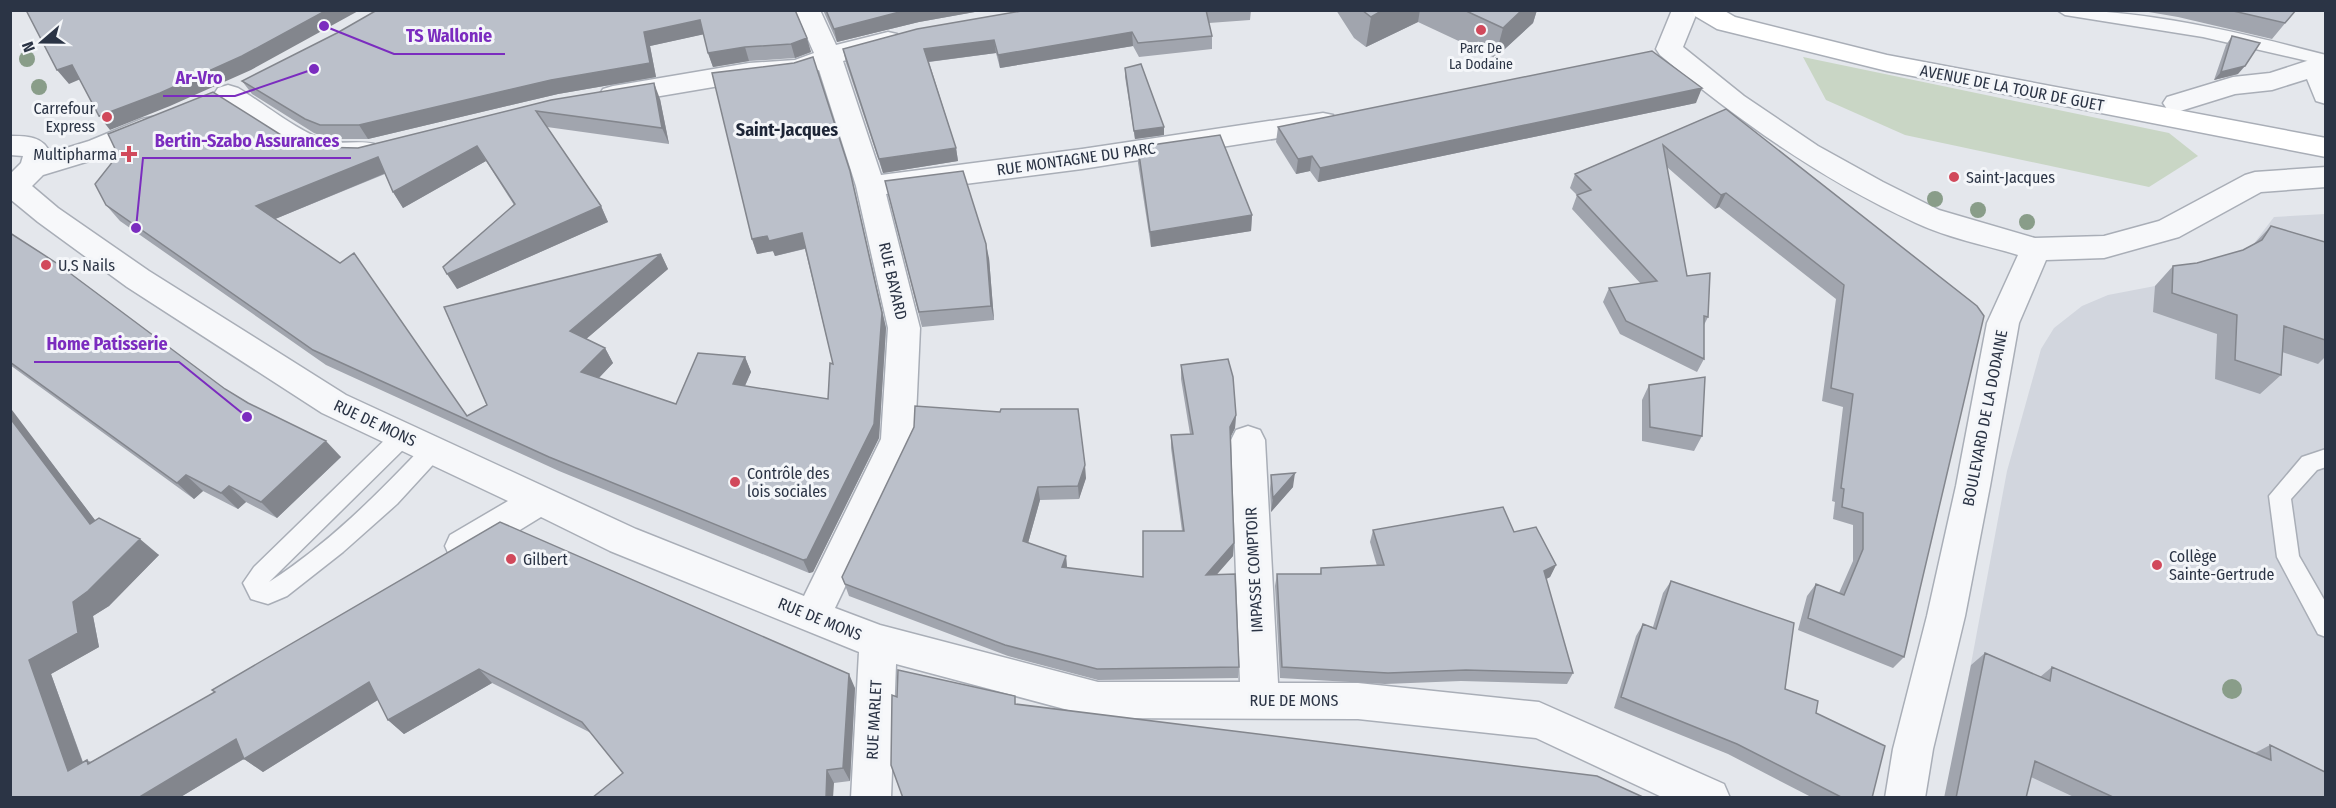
<svg xmlns="http://www.w3.org/2000/svg" width="2336" height="808" font-family="'Fira Sans Condensed',sans-serif">
<style>
.built{fill:#d2d6de}
.green{fill:#c9d6c5}
.lines{fill:none;stroke-linecap:round;stroke-linejoin:round}
.service-casing{stroke:#a9aeb7;stroke-width:3}
.minor-casing{stroke:#a9aeb7;stroke-width:3}
.tertiary-casing{stroke:#a9aeb7;stroke-width:3}
.secondary-casing{stroke:#a9aeb7;stroke-width:3}
.service{fill:#f7f8fa;fill-rule:evenodd}
.minor{fill:#f7f8fa;fill-rule:evenodd}
.tertiary{fill:#f7f8fa;fill-rule:evenodd}
.secondary{fill:#fff;fill-rule:evenodd}
.tree{fill:#899d89}
.wall{fill:#a1a5ae}
.shaded-wall{fill:#83868d}
.building{fill:#bbc0ca;stroke:#83868d;stroke-width:1.5}
.poi-dot{fill:#d1495b;stroke:#f4f6f9;stroke-width:2}
.labels{text-anchor:middle;dominant-baseline:central;stroke-width:6;stroke-linejoin:round;paint-order:stroke}
.far-poi-label{font-size:14px;fill:#2b3445;stroke:#f4f6f9}
.street-label{font-size:16px;fill:#2b3445;stroke:#f4f6f9}
.poi-label{font-size:16px;fill:#2b3445;stroke:#f4f6f9;text-anchor:start}
.neighbourhood-label{font-size:18px;font-weight:bold;fill:#1d2536;stroke:#f4f6f9}
.leader{fill:none;stroke:#7b2cbf;stroke-width:2}
.callout-dot{fill:#7b2cbf;stroke:#f4f6f9;stroke-width:2}
.callout-label{font-size:18px;text-anchor:middle;font-weight:bold;fill:#7b2cbf;stroke:#f4f6f9;stroke-width:6;stroke-linejoin:round;paint-order:stroke}
</style>
<rect width="100%" height="100%" fill="#e4e7ec"/>
<path class="built" d="M2325,214v583l-379,1 61,-327 34,-122 13,-21 28,-22 26,-11 47,-9 87,-27 32,-42z"/>
<path class="green" d="M1803,57l366,76 29,23 -49,31 -244,-52 -79,-35z"/>
<g class="lines">
<defs>
<path id="service" d="M2057,10c90,0 182,22 269,45v8l-5,1 -118,-27 -138,-22z
M404,426l8,3 3,6 -3,6 -143,141c58,-37 109,-88 156,-138l8,-3 8,3 3,6 -3,6 -44,48 -54,48 -56,44 -19,8 -17,-5 -8,-16 11,-16 142,-138z
M2326,449v18l-9,3 -26,29 8,57 27,47v34l-8,-3 -41,-77 -8,-61 33,-39z"/>
<path id="minor" d="M795,10h25l16,35 52,-13 9,2 4,6 -4,6 -54,15 38,114 201,-26 241,-36 10,2 4,7 -4,7 -10,2 -241,38 -196,25 34,134 -5,111 -80,169 45,17 218,57h142l-9,-242 5,-10 12,-4 12,4 5,10 13,243h80l181,19 185,82 6,14h-66l-128,-60 -178,-19 -260,-1 -202,-54 -5,134h-40l8,-146 -249,-101 -69,-34 -65,40 -13,4 -13,-4 -5,-11 5,-11 58,-34 -186,-88 -195,-126 -89,-65 -28,-23v-25l11,-11 2,-7 -13,-1v-19c17,0 33,0 40,17l39,-12 53,-22 10,-2 10,2 4,7 -4,7 -53,22 -66,20 -11,11 26,22 91,63 197,124 290,134 168,67 77,-157 7,-111 -32,-142 -37,-116 -21,7 -49,4 -136,23 -10,-3 -4,-6 4,-6 10,-3 136,-23 46,-3 19,-7z
M228,85l10,3c25,15 62,45 89,53 15,4 32,-1 47,3l4,7 -4,7c-59,17 -109,-28 -156,-58l-4,-6 4,-6z"/>
<path id="tertiary" d="M1672,10h26l-15,37 61,49 74,50 65,36 56,28 96,28 69,-2 55,-15 86,-46 10,-3 71,-5v20l-65,5 -82,45 -75,21 -58,2 -27,63 -29,163 -25,130 -32,133 -8,49h-40l8,-49 34,-133 29,-130 31,-163 31,-68c-33,-10 -70,-17 -102,-32 -94,-43 -177,-102 -256,-168l-4,-6z
M2316,58l10,3v43l-10,-3 -9,-22 -35,11 -37,4 -58,18 -10,-3 -4,-6 4,-6 66,-20 37,-4z"/>
<path id="secondary" d="M1692,10h31l12,7 152,38 439,83v19l-439,-86 -170,-42 -22,-13z"/>
</defs>
<use href="#service" class="service-casing"/>
<use href="#minor" class="minor-casing"/>
<use href="#tertiary" class="tertiary-casing"/>
<use href="#secondary" class="secondary-casing"/>
<use href="#service" class="service"/>
<use href="#minor" class="minor"/>
<use href="#tertiary" class="tertiary"/>
<use href="#secondary" class="secondary"/>
</g>
<g class="tree">
<circle cx="27" cy="59" r="8"/>
<circle cx="39" cy="87" r="8"/>
<circle cx="1935" cy="199" r="8"/>
<circle cx="1978" cy="210" r="8"/>
<circle cx="2027" cy="222" r="8"/>
<circle cx="2232" cy="689" r="10"/>
</g>
<path class="wall" d="M795,10l16,42 -16,6 -46,3 -36,6 -5,-14 -4,-19 -54,12 6,31 -98,17 -190,45h-39l-15,-6 -62,-39 -10,-13 95,-48z
M823,10h163l-67,12 -82,20z
M1027,10h224l-1,10 -41,3 3,13v13l-73,8 -6,-11 -133,22 -4,-15 -67,9 27,86 2,13 -75,12 -37,-110 -3,-14z
M1336,10h201l-4,13 -38,35 -77,-36 -52,25 -12,-9z
M2137,10h159l-24,29 -94,-22z
M2232,36l6,38 -24,6 12,-35z
M1125,68l39,59v8l-29,4 -10,-62z
M660,99l9,45 -122,-17 54,79 7,16 -151,67 57,-84 -28,-44 -83,47 -10,-16 -8,-18 -110,45 192,197 20,-11 174,-151 7,15 -82,70 19,9 8,15 -14,15 77,26 69,-47 6,15 -6,14 83,13 5,-35 -28,-115 -30,7 -2,-5 -16,3 -5,-15 102,-52 32,141 -7,110 -66,134 -4,1 -250,-102 -233,-106 -206,-144 -14,-16 175,-70 34,12 43,1 193,-48z
M1696,103l-378,79 -8,-11 -14,3 -20,-32 2,-15z
M1726,109l251,197 -73,351 -11,11 -95,-38 9,-34 9,-12 23,9 14,-32v-36l-20,-6 2,-17 -3,-1 11,-94 -21,-6 14,-102 -117,-92 -4,2 -48,-42 20,109 21,41 -4,8v34l-7,13 -77,-38 -17,-32 6,-14 32,-4 -69,-75 5,-14 -7,-7 5,-14z
M1138,147l114,68 -1,16 -100,16 -13,-84z
M885,181l104,77 5,62 -72,7z
M2271,226l54,16v115l-7,7 -36,-12 -1,23 -21,19 -45,-15 2,-45 -64,-22 2,-26 18,-20 24,-3 46,-13 11,-6z
M10,233l215,156 116,68 -64,61 -31,-16 -8,7 -35,-18 -9,8 -184,-134z
M1181,365l55,50 -1,13 -5,10 3,118 -17,18 23,93 -1,11 -140,2 -90,-24 -159,-60 -7,-19 72,-150 172,51 -7,21 -39,1 -12,43 38,13 1,12 76,9 39,-46 -11,-83v-13l19,-1 -9,-55z
M1649,385l53,51 -8,15 -52,-10v-41z
M10,409l85,111 64,35 -50,51 -16,10 6,31 -48,27 32,88 4,-2 4,2 124,-70 285,-170 355,166 -5,93 -16,2 -211,-10 -32,-40 -99,-50 -88,51 -16,-14 -10,-20 -115,72 -19,-13 -65,39h-169z
M1271,475l22,12 -22,25 -1,-23z
M1373,530l141,2 42,33 -6,12 -4,2 27,94 -6,11 -106,-3 -76,3 -105,-6 -5,-92 2,-12h43l1,-6 56,-2 -7,-24z
M1671,581l114,108 31,24 56,85h-59l-85,-44 -114,-46 22,-72 7,-12 10,3 10,-34z
M1985,653l55,24 12,-10 203,86 15,-8 55,53h-249l-45,-21 -5,21h-82l27,-133z"/>
<path class="shaded-wall" d="M327,10h33l-109,60 -81,36 -60,24 -11,-14z
M907,10h79l-67,12 -82,20 -3,-13z
M1383,10h37l-2,12 -52,25 5,-30z
M1522,10h15l-4,13 -38,35 8,-30z
M700,20l5,14 -55,12 6,31 -98,17 -190,45 -9,-14 285,-93z
M1132,32l1,14 -133,22 -2,-13z
M807,38l4,14 -16,6 -4,-14z
M994,40l2,13 -69,9 -3,-13z
M745,47l4,14 -36,6 -5,-14z
M72,65l11,13 -14,6 -12,-14z
M2245,66l-7,8 -24,6 7,-8z
M654,83l6,16 9,45 -7,-16z
M1702,88l-6,15 -378,79 2,-14z
M1164,127v8l-29,4 -1,-8z
M477,146l9,15 -83,47 -10,-16z
M956,148l2,13 -75,12 -4,-14z
M1312,156l-2,15 -14,3 2,-15z
M378,157l10,15 -120,50 -12,-16z
M850,171l36,157 -7,110 -66,134 -4,1 -6,-13 71,-136z
M1726,193l-7,14 -4,2 6,-14z
M601,206l7,16 -151,67 -10,-15z
M1252,215l-1,16 -100,16 -1,-15z
M802,233l5,15 -32,8 -6,-15z
M767,236l6,15 -16,3 -5,-15z
M986,244l3,14 5,62 -3,-14z
M661,254l7,15 -90,77 -8,-15z
M605,348l8,15 -23,24 -9,-15z
M745,357l6,15 -12,27 -6,-15z
M10,409l2,1 98,130 -20,-16 -80,-106z
M1236,415l-1,13 -6,12 1,-13z
M326,441l15,16 -64,61 -16,-16z
M1085,465l1,13 -7,21 -1,-13z
M1295,473l-2,14 -22,25 2,-14z
M186,475l17,16 -9,8 -17,-16z
M229,486l17,16 -8,7 -17,-16z
M1038,487l2,13 -15,54 -2,-13z
M140,539l19,16 -50,51 -16,10 6,31 -48,27 39,109 -22,-12 -39,-111 44,-58z
M1234,543l-1,13 -27,31v-12z
M1066,556l1,12 -5,-1z
M1556,565l-6,12 -11,6 5,-12z
M479,669l13,14 -88,51 -16,-14z
M849,674l6,14 -5,93 -7,-13z
M369,682l15,14 -121,76 -19,-13z
M236,739l19,13 -76,46h-41z
M827,770l7,13 -1,15h-7z"/>
<path class="building" d="M26,10h301l-85,46 -82,37 -61,23 -27,-51 -15,5z
M377,10h418l12,28 -16,6 -46,3 -37,6 -8,-33 -56,12 6,31 -99,17 -192,45h-39l-15,-6 -63,-38 95,-48z
M826,10h81l-73,19z
M1027,10h179l6,26 -74,7 -6,-11 -134,23 -4,-15 -70,9 32,99 -77,11 -36,-110 74,-20z
M1362,10h21l-12,7z
M1464,10h58l-19,18z
M2229,10h67l-11,13z
M2232,36l28,7 -15,23 -24,6z
M1652,51l50,37 -382,80 -8,-12 -14,3 -20,-32z
M813,57l37,114 32,142 -8,111 -67,135 -4,1 -254,-103 -236,-107 -207,-145 -11,-21 23,-29 -10,-21 105,-42 68,43 34,12 43,1 193,-48 103,-17 8,45 -126,-17 65,95 -154,68 -4,-7 72,-63 -38,-58 -84,46 -15,-35 -122,49 84,57 14,-10 113,163 20,-11 -43,-98 217,-53 -91,77 35,17 -24,24 95,32 22,-51 47,4 -12,27 95,15 2,-36 3,1 -31,-131 -33,8 -2,-5 -15,3 -40,-166 82,-10z
M1141,64l23,63 -30,4 -9,-63z
M1726,109l251,197 7,10 -80,341 -96,-39 8,-34 28,11 19,-46v-36l-21,-6 2,-18 -3,-1 12,-94 -22,-6 13,-103 -118,-92 -5,2 -58,-50 24,131 23,-3 -2,44 -4,-1v43l-78,-38 -17,-33 48,-7 -80,-86 14,-5 -16,-16z
M1220,135l32,80 -102,17 -12,-85z
M963,171l23,73 5,62 -72,6 -34,-131z
M2271,226l54,16v98l-41,-14 -3,49 -46,-15 2,-45 -65,-22 1,-27 24,-3 46,-13 19,-10z
M10,233l45,29 170,127 23,14 78,38 -65,61 -32,-16 -8,7 -35,-18 -9,8 -167,-121z
M1228,359l5,18 3,38 -6,12 4,116 -28,32 29,-1 4,93 -142,2 -92,-24 -160,-61 -3,-7 72,-150 1,-21 85,6 1,-3h77l7,56 -7,21 -40,1 -15,54 43,15 -4,11 81,10v-46h41l-13,-96 22,-1 -12,-69z
M1705,377l-3,59 -52,-9 -1,-42z
M10,418l80,106 9,-6 41,21 -52,52 -15,11 5,31 -49,27 39,111 19,-11 1,4 127,-72 -3,-2 288,-168 349,152 -6,94 -16,2 -1,28h-234l31,-25 -41,-51 -103,-53 -91,51 -19,-38 -125,77 -8,-20 -98,59h-128z
M1295,473l-22,25 -2,-23z
M1503,507l11,25 22,-5 20,38 -12,6 29,102 -107,-3 -78,3 -106,-6 -5,-93h44v-6l63,-3 -11,-35z
M1671,581l123,42 -9,66 33,12 -2,12 69,33 -13,52h-29l-106,-54 -116,-47 22,-73 13,5z
M1985,653l65,28 2,-14 219,93 -1,-15 55,27v26h-210l-80,-37 -9,37h-70z
M898,670l117,26v8l582,72 48,22h-742l-12,-33 1,-70 5,2z"/>
<g class="poi-dot">
<circle cx="1481" cy="30" r="6"/>
<circle cx="107" cy="117" r="6"/>
<path d="M126 145h6v6h6v6h-6v6h-6v-6h-6v-6h6z"/>
<circle cx="1954" cy="177" r="6"/>
<circle cx="46" cy="265" r="6"/>
<circle cx="735" cy="482" r="6"/>
<circle cx="511" cy="559" r="6"/>
<circle cx="2157" cy="565" r="6"/>
</g>
<g class="labels">
<g class="far-poi-label">
<text x="1481" y="48">Parc De<tspan x="1481" dy="16">La Dodaine</tspan></text>
</g>
<g class="street-label">
<text transform="translate(2012 88) rotate(11)">AVENUE DE LA TOUR DE GUET</text>
<text transform="translate(1076 159) rotate(-8)">RUE MONTAGNE DU PARC</text>
<text transform="translate(893 281) rotate(77)">RUE BAYARD</text>
<text transform="translate(1985 418) rotate(-79)">BOULEVARD DE LA DODAINE</text>
<text transform="translate(375 423) rotate(25)">RUE DE MONS</text>
<text transform="translate(1254 570) rotate(-93)">IMPASSE COMPTOIR</text>
<text transform="translate(820 619) rotate(22)">RUE DE MONS</text>
<text x="1294" y="700">RUE DE MONS</text>
<text transform="translate(874 720) rotate(-87)">RUE MARLET</text>
</g>
<g class="poi-label">
<text x="95" y="108" text-anchor="end">Carrefour<tspan x="95" dy="18">Express</tspan></text>
<text x="117" y="154" text-anchor="end">Multipharma</text>
<text x="1966" y="177">Saint-Jacques</text>
<text x="58" y="265">U.S Nails</text>
<text x="747" y="473">Contrôle des<tspan x="747" dy="18">lois sociales</tspan></text>
<text x="2169" y="556">Collège<tspan x="2169" dy="18">Sainte-Gertrude</tspan></text>
<text x="523" y="559">Gilbert</text>
</g>
<g class="neighbourhood-label">
<text x="787" y="130">Saint-Jacques</text>
</g>
</g>
<path class="leader" d="M324 26L394 54H505M314 69L235 96H163M136 228L143 158H351M247 417L179 362H34"/>
<g class="callout-dot">
<circle cx="324" cy="26" r="6"/>
<circle cx="314" cy="69" r="6"/>
<circle cx="136" cy="228" r="6"/>
<circle cx="247" cy="417" r="6"/>
</g>
<g class="callout-label">
<text x="449" y="42">TS Wallonie</text>
<text x="199" y="84">Ar-Vro</text>
<text x="247" y="147">Bertin-Szabo Assurances</text>
<text x="107" y="350">Home Patisserie</text>
</g>
<rect width="2336" height="808" fill="none" stroke="#2b3445" stroke-width="24"/>
<g transform="translate(42 42) rotate(250)" stroke="#f4f6f9" stroke-width="4.5" paint-order="stroke">
<path d="M0-4.5L10 22L0 15L-10 22Z" fill="#2b3445"/>
<text y="-9" font-size="16" font-weight="bold" text-anchor="middle" fill="#2b3445">N</text>
</g>
</svg>
